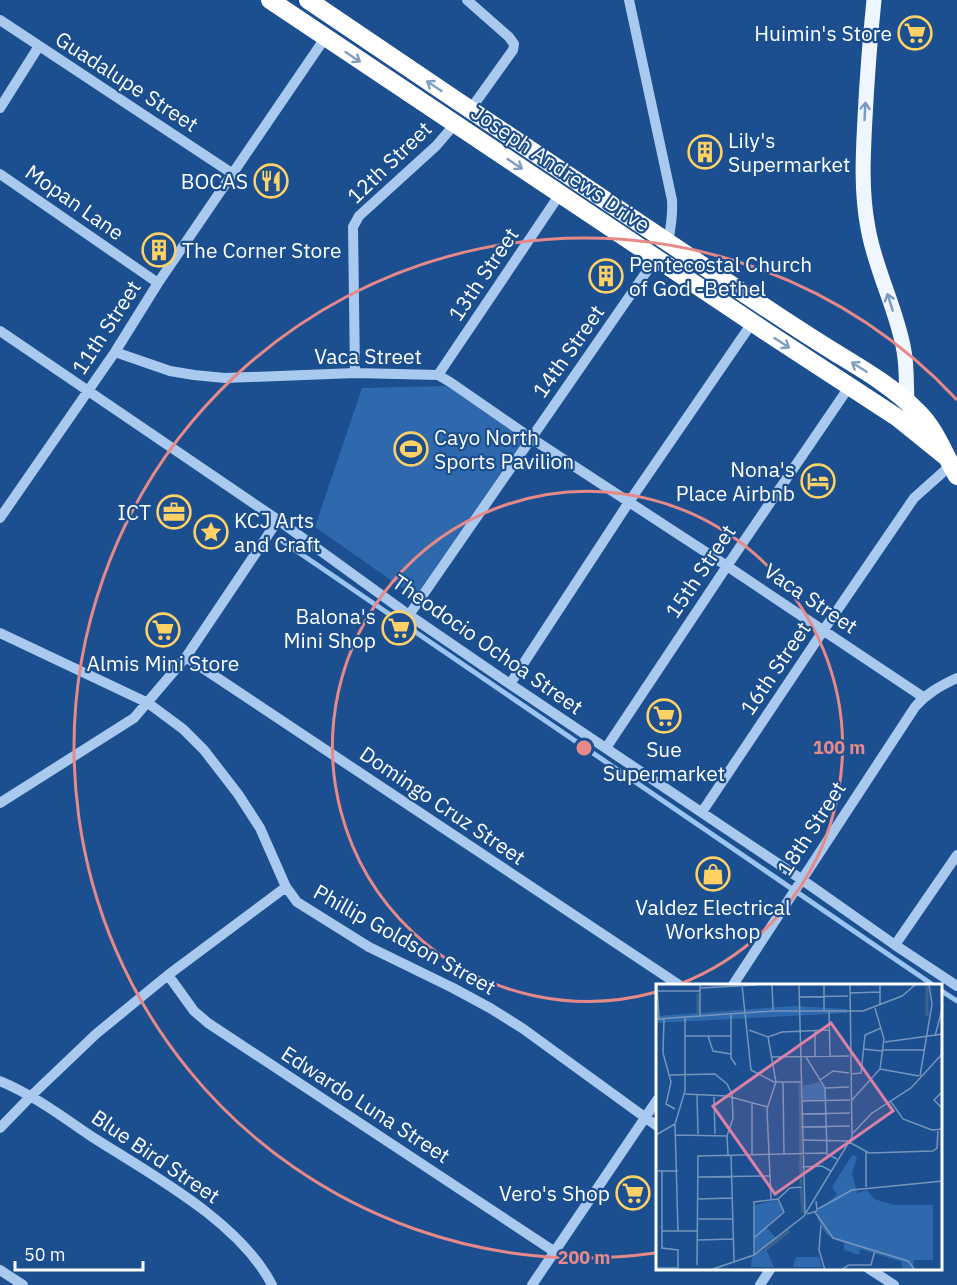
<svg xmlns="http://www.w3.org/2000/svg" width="957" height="1285" font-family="'IBM Plex Sans',sans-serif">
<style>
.green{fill:#2e69ad}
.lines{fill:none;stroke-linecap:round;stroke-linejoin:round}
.stream{stroke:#9cc4f0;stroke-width:5}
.minor{stroke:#a9c9ee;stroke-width:10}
.major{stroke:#f0f6ff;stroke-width:15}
.highway{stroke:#fff;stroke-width:18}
.oneway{stroke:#829ec1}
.oneway2{stroke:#7b9ac1}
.ring{fill:none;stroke:#e88989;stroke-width:3}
.labels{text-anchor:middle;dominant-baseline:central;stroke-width:4.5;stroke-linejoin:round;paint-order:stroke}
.poi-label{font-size:21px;fill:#fff;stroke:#1b4f8f;text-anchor:end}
.street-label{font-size:21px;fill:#fff;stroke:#1b4f8f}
.inset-river{fill:none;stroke:#3c6290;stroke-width:3}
.inset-road{fill:none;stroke:#7695bc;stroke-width:1.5}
.view{fill:#dd80a5;fill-opacity:0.15;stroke:#dd80a5;stroke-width:3}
.inset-edge{fill:none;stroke:#fff;stroke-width:3}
.centre{fill:#e88989;stroke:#1b4f8f;stroke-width:3}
.ring-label{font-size:18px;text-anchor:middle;font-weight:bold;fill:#e88989;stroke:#1b4f8f;stroke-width:4.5;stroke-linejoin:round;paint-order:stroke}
</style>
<rect width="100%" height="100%" fill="#1b4f8f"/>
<path class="green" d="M447,386l77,53 -109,158 -100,-70 47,-139z"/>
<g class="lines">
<path class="stream" d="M282,541l651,444
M940,990l17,11"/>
<path class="minor" d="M467,0l42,37 5,7 -1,6 -43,60
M629,0l43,200c1,15 -1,27 -4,42
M0,20l233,154
M0,108l39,-62
M0,174l158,109
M0,331l278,189 131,95 101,69 291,195 94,66 62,41
M115,352l55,19 24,4 31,3 130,-5 83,2 12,7 81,56 196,128 196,131
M355,373l-2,-146 6,-11 77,-70 19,-22
M438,375l122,-181
M0,518l115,-166 43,-69 167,-245
M409,615l247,-357
M0,633l148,70 35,26 21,21 34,44 22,34 26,59 11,15 72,45 84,41 37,20 32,20 135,98
M186,657l493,328
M510,684l119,-182 123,-179
M606,748l121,-182 122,-179
M0,803l134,-85 52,-61 92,-137
M702,812l121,-181 91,-133 37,-33
M895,945l62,-90
M168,975l26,36 14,12 347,229
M733,985l182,-278c12,-14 25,-21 42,-29
M0,1081c34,14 64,37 94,57 58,37 146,84 178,147
M0,1128l31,-32 65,-62 72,-59 118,-88
M868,1268l26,17
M0,1270l23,15
M532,1285l125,-185
M760,1285l11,-17"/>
<path class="major" d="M874,0c-4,39 -7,79 -9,118 -2,37 -4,74 3,110 7,42 29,81 36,123 3,16 2,33 3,50"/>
<path class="highway" d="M270,0l501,335 127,83 47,38
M308,0c145,99 291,195 437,294 30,20 60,40 91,59 28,17 57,34 81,58 19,18 27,43 40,65"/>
</g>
<defs><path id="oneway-shaft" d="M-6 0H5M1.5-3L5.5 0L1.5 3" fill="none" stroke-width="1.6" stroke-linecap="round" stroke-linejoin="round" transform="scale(1.5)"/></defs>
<g class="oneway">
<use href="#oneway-shaft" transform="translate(353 57) rotate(34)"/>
<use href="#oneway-shaft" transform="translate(434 86) rotate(-146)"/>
<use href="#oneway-shaft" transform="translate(515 164) rotate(34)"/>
<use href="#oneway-shaft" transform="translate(782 343) rotate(33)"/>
<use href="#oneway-shaft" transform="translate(859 367) rotate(-148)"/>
</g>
<g class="oneway2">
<use href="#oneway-shaft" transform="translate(865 111) rotate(-87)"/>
<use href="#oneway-shaft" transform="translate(890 302) rotate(-108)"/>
</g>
<g class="ring">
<path d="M656 992A255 255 0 1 1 680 984"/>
<path d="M655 1253A510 510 0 1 1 957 400"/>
</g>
<defs>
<symbol id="supermarket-ring" viewBox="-11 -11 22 22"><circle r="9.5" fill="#1b4f8f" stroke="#ffd166" stroke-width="1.5"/><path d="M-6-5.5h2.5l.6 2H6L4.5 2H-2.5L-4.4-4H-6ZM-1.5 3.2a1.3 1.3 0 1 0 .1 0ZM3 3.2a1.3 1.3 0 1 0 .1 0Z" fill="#ffd166"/></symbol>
<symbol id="building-ring" viewBox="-11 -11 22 22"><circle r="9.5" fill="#1b4f8f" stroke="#ffd166" stroke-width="1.5"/><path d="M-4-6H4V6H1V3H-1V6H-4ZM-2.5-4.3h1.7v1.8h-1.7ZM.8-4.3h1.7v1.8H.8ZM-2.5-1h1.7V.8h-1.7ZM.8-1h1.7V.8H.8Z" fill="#ffd166"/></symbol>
<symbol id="restaurant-ring" viewBox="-11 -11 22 22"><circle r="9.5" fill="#1b4f8f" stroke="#ffd166" stroke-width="1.5"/><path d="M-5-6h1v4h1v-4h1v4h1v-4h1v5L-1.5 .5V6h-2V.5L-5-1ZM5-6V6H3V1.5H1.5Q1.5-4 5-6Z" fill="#ffd166"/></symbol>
<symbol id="stadium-ring" viewBox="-11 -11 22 22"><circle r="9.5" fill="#1b4f8f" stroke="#ffd166" stroke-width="1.5"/><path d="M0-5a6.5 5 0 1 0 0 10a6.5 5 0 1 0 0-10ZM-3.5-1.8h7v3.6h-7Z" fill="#ffd166"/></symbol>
<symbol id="hotel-ring" viewBox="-11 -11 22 22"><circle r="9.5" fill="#1b4f8f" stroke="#ffd166" stroke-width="1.5"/><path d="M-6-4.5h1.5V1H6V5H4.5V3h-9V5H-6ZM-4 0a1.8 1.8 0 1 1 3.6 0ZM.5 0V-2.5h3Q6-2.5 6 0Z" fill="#ffd166"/></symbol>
<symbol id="office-ring" viewBox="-11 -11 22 22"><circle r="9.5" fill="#1b4f8f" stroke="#ffd166" stroke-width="1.5"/><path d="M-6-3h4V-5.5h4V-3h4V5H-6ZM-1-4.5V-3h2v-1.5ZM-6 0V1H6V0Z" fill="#ffd166"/></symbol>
<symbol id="sight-ring" viewBox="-11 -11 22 22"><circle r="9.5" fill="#1b4f8f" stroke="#ffd166" stroke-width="1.5"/><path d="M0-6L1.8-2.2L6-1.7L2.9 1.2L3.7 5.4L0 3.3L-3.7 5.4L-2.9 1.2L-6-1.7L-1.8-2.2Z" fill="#ffd166"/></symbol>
<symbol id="shop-ring" viewBox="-11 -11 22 22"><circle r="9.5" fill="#1b4f8f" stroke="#ffd166" stroke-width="1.5"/><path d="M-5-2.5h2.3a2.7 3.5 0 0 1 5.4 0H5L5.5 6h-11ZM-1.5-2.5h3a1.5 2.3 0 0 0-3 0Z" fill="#ffd166"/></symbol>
</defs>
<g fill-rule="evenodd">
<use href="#supermarket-ring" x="896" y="14" width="38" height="38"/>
<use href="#building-ring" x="686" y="133" width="38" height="38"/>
<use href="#restaurant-ring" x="252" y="162" width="38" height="38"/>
<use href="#building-ring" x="140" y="231" width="38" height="38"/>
<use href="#building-ring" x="587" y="257" width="38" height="38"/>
<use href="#stadium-ring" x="392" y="430" width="38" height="38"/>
<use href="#hotel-ring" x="799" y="462" width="38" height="38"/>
<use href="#office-ring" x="155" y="493" width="38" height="38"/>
<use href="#sight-ring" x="192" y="513" width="38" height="38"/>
<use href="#supermarket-ring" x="380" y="609" width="38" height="38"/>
<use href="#supermarket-ring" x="144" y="611" width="38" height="38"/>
<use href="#supermarket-ring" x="645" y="697" width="38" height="38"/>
<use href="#shop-ring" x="694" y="855" width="38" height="38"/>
<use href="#supermarket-ring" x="614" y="1174" width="38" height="38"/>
</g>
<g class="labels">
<g class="poi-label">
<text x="892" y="33">Huimin's Store</text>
<text x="728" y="140" text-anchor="start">Lily's<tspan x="728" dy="24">Supermarket</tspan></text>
<text x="248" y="181">BOCAS</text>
<text x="182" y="250" text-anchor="start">The Corner Store</text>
<text x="629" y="264" text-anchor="start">Pentecostal Church<tspan x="629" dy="24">of God -Bethel</tspan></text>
<text x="434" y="437" text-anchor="start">Cayo North<tspan x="434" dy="24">Sports Pavilion</tspan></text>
<text x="795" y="469">Nona's<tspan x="795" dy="24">Place Airbnb</tspan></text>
<text x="151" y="512">ICT</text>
<text x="234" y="520" text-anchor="start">KCJ Arts<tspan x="234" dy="24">and Craft</tspan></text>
<text x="376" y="616">Balona's<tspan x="376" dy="24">Mini Shop</tspan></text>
<text x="163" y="663" text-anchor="middle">Almis Mini Store</text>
<text x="664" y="749" text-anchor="middle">Sue<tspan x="664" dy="24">Supermarket</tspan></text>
<text x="713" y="907" text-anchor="middle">Valdez Electrical<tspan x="713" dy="24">Workshop</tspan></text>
<text x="610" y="1193">Vero's Shop</text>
</g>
<g class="street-label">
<text transform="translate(127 81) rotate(33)">Guadalupe Street</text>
<text transform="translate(389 162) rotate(-44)">12th Street</text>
<text transform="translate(561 168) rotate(34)">Joseph Andrews Drive</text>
<text transform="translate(75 202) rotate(35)">Mopan Lane</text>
<text transform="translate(483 274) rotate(-56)">13th Street</text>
<text transform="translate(106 327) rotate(-57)">11th Street</text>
<text transform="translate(568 351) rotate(-55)">14th Street</text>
<text x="368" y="356">Vaca Street</text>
<text transform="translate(700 571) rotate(-56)">15th Street</text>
<text transform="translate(811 598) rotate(34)">Vaca Street</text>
<text transform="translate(488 644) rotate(35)">Theodocio Ochoa Street</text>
<text transform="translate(775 668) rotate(-56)">16th Street</text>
<text transform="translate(443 805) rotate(34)">Domingo Cruz Street</text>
<text transform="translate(811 828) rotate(-57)">18th Street</text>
<text transform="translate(405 939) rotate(29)">Phillip Goldson Street</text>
<text transform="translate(366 1104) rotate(33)">Edwardo Luna Street</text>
<text transform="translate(156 1156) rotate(34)">Blue Bird Street</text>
</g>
</g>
<g transform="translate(656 984)">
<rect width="286" height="286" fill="#1b4f8f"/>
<path d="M139,22l52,3v4l-191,10v-7zM163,98l6,7v11h-22v-14zM196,171l5,2 -5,16 5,20 10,-3 7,9 20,6h39v55h-19l-1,10h-11v-8l-42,-13 -1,6 -15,-5v-7l-18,-9 -9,-16 1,-7 19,-17 -5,-7zM121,216l7,10 -18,17 11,12 -22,14v-48zM110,265l8,18h-23l1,-11zM140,273h23l3,10h-29z" fill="#2e69ad"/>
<path class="inset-river" d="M271,1v31M42,31v-22M144,100l1,101M145,204l2,25M109,266l24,-19"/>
<path class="inset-road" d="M1,1l2,34M44,1v31M86,1l9,85 23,12h27M116,1l1,25M143,1l6,228M168,1v25M224,1v19M44,4l56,-3M1,7h43M194,9l30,-1M144,13l48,-1M173,27l1,45M75,29v45l5,7M0,35l117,-8h90l39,-15 13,-11M8,35l-1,34 8,29 -5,22 9,5M93,46l19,7 14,-5 47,-2M159,47v25M29,52h46M52,52l5,15 18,3M279,52l8,-30M112,53l8,45 -9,27 4,90M229,58l58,-8M207,65l19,2M226,66h42M116,73l77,-1M150,73l19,31 2,65M224,85l39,7M195,90l10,-1 4,-38 16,-7M14,91l45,-1 12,10 5,10 1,24 -6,18 1,19M264,92l12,-72 -3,-19M164,96l13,-9 16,2M127,99l1,71M169,104l24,-1M287,107l-9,9 9,9M29,110l42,2 41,11M41,111l1,39M58,113l1,37M196,116l28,-31 4,-30 -9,-31M145,117l49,-1M235,118l12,17 29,11 11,-1M145,130l49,-1M145,143l49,-1M197,149l19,-20 39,-25 32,-35M0,151l19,-11M20,151l51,1M146,156l48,1M193,158l20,11 64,-2 4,-3 1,-17M210,168v35M75,171l3,106M96,171v-53M146,183l20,-1 9,5M0,187h22M6,187v77l16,2v20M42,193l72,-1M42,215l34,-1M162,225l34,-19 91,-9M159,228l18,26 75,23 7,9M151,230l10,-3 -1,-10M42,235h35M165,241l-2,25 6,20M6,247h36M22,247l-3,-107 10,-33v-74M98,254l30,-26 -6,-13M42,256l35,-1M98,271v-53l24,-3 12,-11 12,-1M41,281l1,-109 127,-3 12,6M0,284h22M54,286l44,-15 50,-39 48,-79 -2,-152M185,286l8,-5h22l4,-15"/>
<path class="view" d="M175,39l62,88 -118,83 -62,-88z"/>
<rect width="286" height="286" class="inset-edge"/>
</g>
<circle cx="584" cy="748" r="9" class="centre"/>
<g class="ring-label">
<text x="839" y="754">100 m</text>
<text x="584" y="1264">200 m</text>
</g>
<path d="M15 1261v9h128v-9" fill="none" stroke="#ffffff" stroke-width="3"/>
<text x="24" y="1261" font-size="18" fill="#ffffff" stroke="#1b4f8f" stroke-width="4.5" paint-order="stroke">50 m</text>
</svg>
